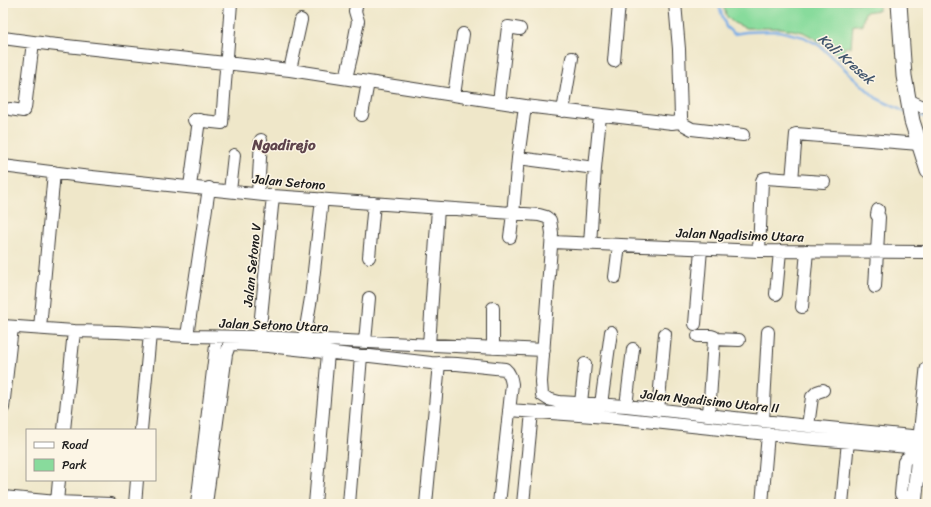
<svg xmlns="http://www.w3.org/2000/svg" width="931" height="507" font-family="Sriracha,sans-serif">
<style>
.green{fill:#88db9c;stroke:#527c5c}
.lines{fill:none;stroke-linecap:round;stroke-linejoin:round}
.stream{stroke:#7aade6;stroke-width:2.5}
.minor-casing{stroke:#3c3a36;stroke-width:14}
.major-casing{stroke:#3c3a36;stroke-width:17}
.minor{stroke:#fff;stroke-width:12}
.major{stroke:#fff;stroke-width:15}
.labels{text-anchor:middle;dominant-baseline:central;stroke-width:3;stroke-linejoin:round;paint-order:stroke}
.street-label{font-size:13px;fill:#1c1c1c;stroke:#fcf5e5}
.water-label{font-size:14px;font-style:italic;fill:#42566d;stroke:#fcf5e5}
.quarter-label{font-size:15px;font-weight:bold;fill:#5e444c;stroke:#fcf5e5}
</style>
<rect width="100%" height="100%" fill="#fcf5e5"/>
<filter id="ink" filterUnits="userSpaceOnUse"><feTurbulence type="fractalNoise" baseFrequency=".025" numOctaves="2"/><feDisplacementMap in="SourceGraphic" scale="8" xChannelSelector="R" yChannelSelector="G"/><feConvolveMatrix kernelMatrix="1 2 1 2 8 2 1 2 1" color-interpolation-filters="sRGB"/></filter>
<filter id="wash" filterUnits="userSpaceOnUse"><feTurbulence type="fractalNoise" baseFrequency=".012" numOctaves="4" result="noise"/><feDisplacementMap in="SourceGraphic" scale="16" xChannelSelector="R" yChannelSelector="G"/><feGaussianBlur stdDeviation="0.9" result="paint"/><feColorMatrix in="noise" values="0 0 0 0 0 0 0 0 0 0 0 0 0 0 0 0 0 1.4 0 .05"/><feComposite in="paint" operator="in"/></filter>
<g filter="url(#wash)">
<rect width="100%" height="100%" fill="#efe7c9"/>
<path class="green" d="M722,3h157v7l-14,2 -3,13h-9l-2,22h-6l-3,12 -17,-15 -22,-12 -21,-4h-36l-12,-5 -7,-6z"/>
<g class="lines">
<path class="stream" d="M718,3l8,24 8,7 12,-2 33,-1 25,6 16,9 56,52 29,14
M917,116l11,1"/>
</g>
</g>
<g filter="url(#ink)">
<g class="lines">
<defs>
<path id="minor" d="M3,38l45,6 242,26 235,36 147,17 7,-1 2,-5 -2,-68 -4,-46
M614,61l5,-58
M290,70l11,-50
M346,78l6,-25 6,-32 -3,-10 2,-8
M454,95l9,-61
M908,100l13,6 7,1
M499,102l9,-75 12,2
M10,109l13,2 2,-3 8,-66
M563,111l9,-53
M362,115l6,-33
M194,120l28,3 9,-120
M679,122l13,7 51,6
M518,158l77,10
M3,166l79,10 191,20 266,19 7,2 4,3 2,13 -11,149 1,13 6,4 11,3 67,4 182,20 114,11
M792,180l4,-46 123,10
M190,186l9,-66
M230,191l4,-36
M258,194l3,-54
M510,237l3,-23 5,-56 7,-52
M552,242l207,9 169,1
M590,244l5,-76 5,-52
M759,251l3,-70 1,-2 3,-1 58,4
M369,257l5,-54
M615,277l4,-32
M875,287l4,-70 -2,-2 1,-5
M776,294l4,-43
M802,307l5,-56
M493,308v40
M695,324l6,-75
M3,326l71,5 43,1 70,4 72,1 285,13
M40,328l14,-156
M187,336l22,-148
M698,336h13l3,1v2l-5,76
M259,337l14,-141
M304,339l7,-41 11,-99
M714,339l25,1
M365,342l4,-44
M429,345l9,-137
M581,403l4,-39
M601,404l10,-72
M626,406l7,-57
M3,408l9,-81
M509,410l98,7 197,21 116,10
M658,410l7,-76
M763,421l5,-89
M808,426l4,-29 5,-5 6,-2
M64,430l10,-99
M141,430l9,-96
M3,497l54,5 54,2
M908,497h-4l-3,-3 3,-32c3,-6 9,-6 15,-6
M57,502l2,-22
M135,504l2,-24
M197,504l20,-167
M206,504l20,-150 3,-8 5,-2 34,2 93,10h9l61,7 26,1 48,5c5,4 6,9 7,15l-13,120
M315,504l13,-151
M349,504l12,-148
M426,504l13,-141
M523,504l9,-92
M762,504l6,-70
M842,504l6,-63"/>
<path id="major" d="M899,3l5,73 8,45 16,50
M914,504l14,-135"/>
</defs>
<use href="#minor" class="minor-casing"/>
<use href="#major" class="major-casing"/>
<use href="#minor" class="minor"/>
<use href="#major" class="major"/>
</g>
</g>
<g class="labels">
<g class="street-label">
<text transform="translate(289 182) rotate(5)">Jalan Setono</text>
<text transform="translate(740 235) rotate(2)">Jalan Ngadisimo Utara</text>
<text transform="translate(252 265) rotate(-84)">Jalan Setono V</text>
<text transform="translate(274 325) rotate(2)">Jalan Setono Utara</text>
<text transform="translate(710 401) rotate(6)">Jalan Ngadisimo Utara II</text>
</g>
<g class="water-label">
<text transform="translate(846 59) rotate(41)">Kali Kresek</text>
</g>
<g class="quarter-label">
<text x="284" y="145">Ngadirejo</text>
</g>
</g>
<rect width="931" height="507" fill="none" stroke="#fcf5e5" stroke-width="16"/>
<rect x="26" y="429" width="130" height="52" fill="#fcf5e5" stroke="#a29e95"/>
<rect x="34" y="442" width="20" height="6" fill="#ffffff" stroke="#a29e95"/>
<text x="62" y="449" font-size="12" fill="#1c1c1c">Road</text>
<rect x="34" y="459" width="20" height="12" fill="#88db9c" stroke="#a29e95"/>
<text x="62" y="469" font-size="12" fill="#1c1c1c">Park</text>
</svg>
